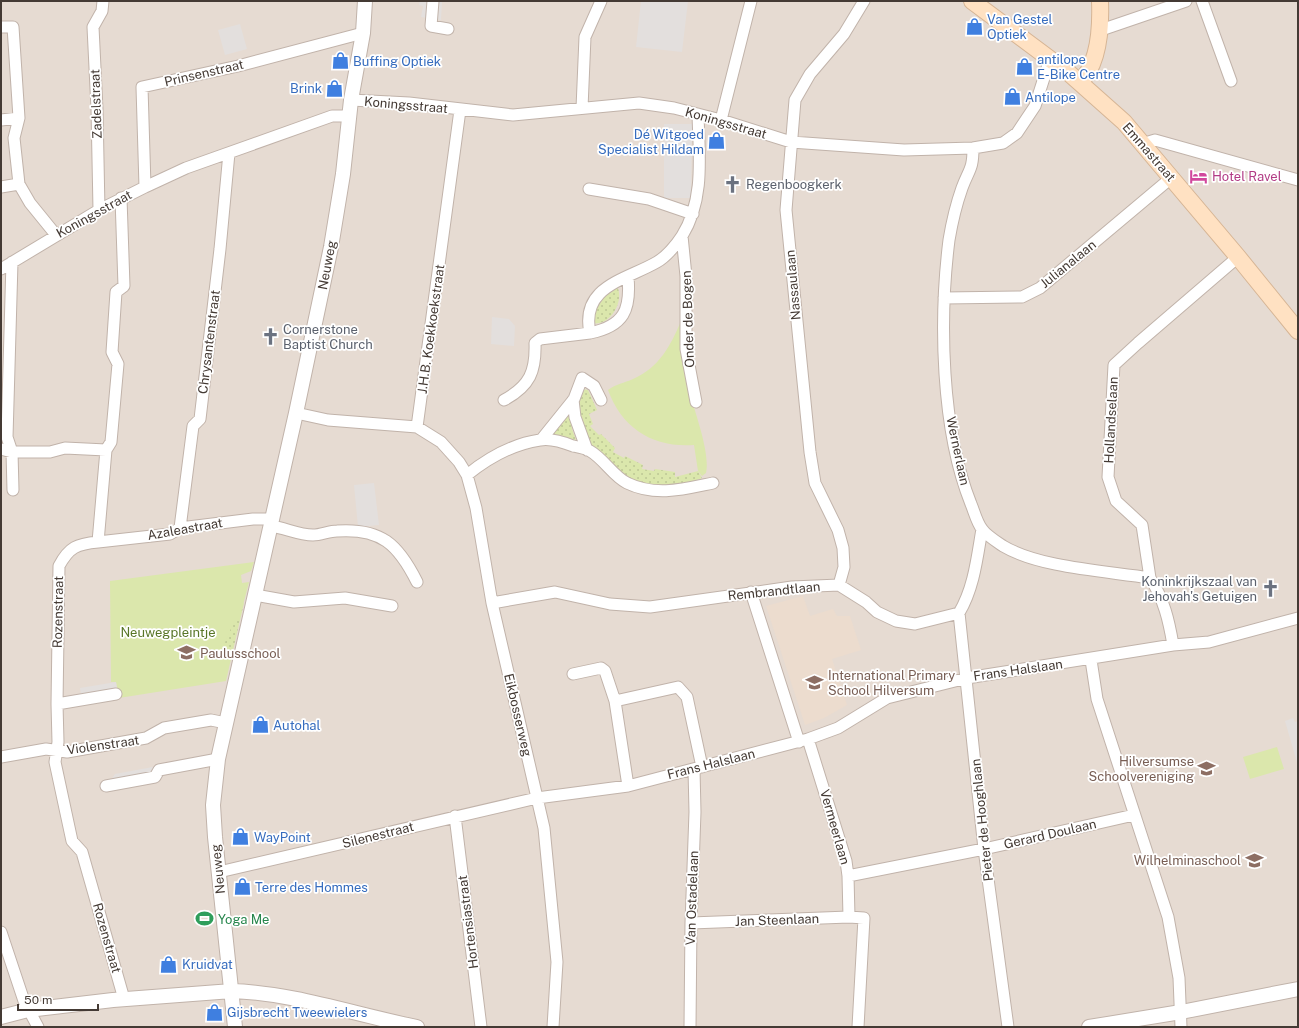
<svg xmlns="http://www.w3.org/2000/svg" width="1299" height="1028" font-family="'Public Sans',sans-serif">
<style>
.residential{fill:#e6dbd2}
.education{fill:#ecdcce}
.grass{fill:url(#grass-dots)}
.park{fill:#dbe7ac}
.parking{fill:#e3dfdd}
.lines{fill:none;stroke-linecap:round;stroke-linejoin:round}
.minor-casing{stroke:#c1b3aa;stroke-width:13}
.tertiary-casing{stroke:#c1b3aa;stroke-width:16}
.secondary-casing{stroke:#d6b595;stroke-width:18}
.minor{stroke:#fff;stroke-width:11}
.tertiary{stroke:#fff;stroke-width:14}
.secondary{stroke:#ffe1c2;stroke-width:16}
.labels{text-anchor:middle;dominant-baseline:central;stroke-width:3.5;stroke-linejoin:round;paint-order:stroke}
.shop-label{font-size:13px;fill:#366cbe;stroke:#fff;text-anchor:start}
.street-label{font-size:13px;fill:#443a34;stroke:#fff}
.hotel-label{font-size:13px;fill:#b23c85;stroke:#fff;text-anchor:start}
.worship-label{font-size:13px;fill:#5b616d;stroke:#fff;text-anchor:start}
.park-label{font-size:13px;fill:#587627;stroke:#fff}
.education-label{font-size:13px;fill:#785e54;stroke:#fff;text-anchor:start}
.leisure-label{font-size:13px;fill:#27864d;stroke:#fff;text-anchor:start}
</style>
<defs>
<pattern id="grass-dots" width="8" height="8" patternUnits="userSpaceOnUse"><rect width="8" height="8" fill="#dbe7ac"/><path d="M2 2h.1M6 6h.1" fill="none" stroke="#bdc795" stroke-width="1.8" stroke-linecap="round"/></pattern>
</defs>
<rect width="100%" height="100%" fill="#f2ebe4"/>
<path class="residential" d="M1,1h1297v1026h-1297z"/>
<path class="education" d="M803,596l7,20 23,-7 4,7h13l11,34 -29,9 15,46 -23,13 -19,7 -39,-119z"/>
<path class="grass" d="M617,286c8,15 -7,41 -25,37 4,-17 11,-27 25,-37z
M582,389l6,1 9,20 -8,4 4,10 -3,2 9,9 2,-1 14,14 -2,4 11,6 1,-2 18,9 -1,4 12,2 1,-2 20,3v5l23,-6 4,7c-14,5 -30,11 -45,9 -45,-5 -91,-51 -75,-98z
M571,408l1,21 4,11 -23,-6z
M244,603l-13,56h-13l-4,-42z"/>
<path class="park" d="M681,321c4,27 5,56 12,83 5,17 17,52 13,69l-4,3 -4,-5 -4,-26c-40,3 -72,-16 -86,-55 8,-6 16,-7 25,-11 26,-11 38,-34 48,-58z
M254,562l-3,9 -10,4 1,8 7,-1 -9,35h-4l-18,41 13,1 -5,22 -107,17 -3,-16h-5l-1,-101z
M1277,747l7,22 -34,10 -7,-22z"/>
<path class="parking" d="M420,1h22l-1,19 -20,-3 2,-11 -4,-1z
M641,1h47l-6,51 -46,-5z
M240,24l7,25 -22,6 -7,-25z
M664,124h28l-1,74h-27z
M492,317l17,2 6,7 -1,20 -23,-2z
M374,483l5,42 -21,2 -4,-42z
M116,682l1,7 -36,6 -1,-7z
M1293,718l2,4 3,-1v45l-13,-45z
M158,766l-7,9 -42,8 6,-9z"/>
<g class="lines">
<defs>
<path id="minor" d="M433,1l-2,25 17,3
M1202,1l29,80
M1,27h12l6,91 -5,20 5,46 11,19 26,32
M1101,30l85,-29
M351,100l58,3 104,12 126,-12 35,5 47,12 70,22 113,8 69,-2 30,-5 14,-10 18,-27 15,-47
M582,108l3,-71 16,-36
M1,120l18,-2
M721,120l30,-119
M1142,144l13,-4 143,40
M973,148c0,22 -4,21 -11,40 -6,17 -10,34 -13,52 -10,80 -8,189 22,264 3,7 6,19 11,25 4,6 15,13 21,17 37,22 104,25 147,32 14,21 19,43 23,67
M1,187l18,-3
M145,187l-3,-100 96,-21 125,-33
M589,189l60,10 44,15
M121,198l3,88 -8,6 -4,60 6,12 -7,78 -5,8 -8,92c-21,2 -29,5 -39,24l-2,138 1,38 -3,20 17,79 10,11 42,147
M99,210l-2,-101 -4,-82 9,-16 1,-10
M682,236l4,40v73l10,53
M12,262l-5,175 5,15 1,38
M1,269l98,-59 46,-23 41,-19 146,-52h12l6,-3
M628,277c3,33 -4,49 -38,56 -10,-47 36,-53 67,-71 9,-5 20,-18 25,-26 23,-37 17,-81 16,-122
M944,298l78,-1 18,-9 131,-110
M504,400c26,-14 32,-29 31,-57l5,-4 50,-6
M573,400l2,17 12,33
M296,413l32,7 89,7 24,15 18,20 8,13 9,33 16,95 52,225 13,134 -4,65
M417,427l43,-317
M541,440l33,-41 8,-21 12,8 7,14
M1,449l11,3h38l15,-4 41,2
M467,475c21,-17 46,-31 73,-35 11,-2 23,2 33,6 5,1 12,2 17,5 14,8 23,25 37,32 29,14 57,6 86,0
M271,526c14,2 28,9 42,9 8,0 16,-4 24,-4 44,-3 61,13 80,51
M180,528l13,-102 7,-7 20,-170 9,-96
M98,542l72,-8 10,-6 73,-9h20
M1150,578l-8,-53 -26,-24 -8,-24 6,-112 24,-22 100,-86
M839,585l5,-18 -1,-19 -5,-18 -23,-47 -5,-31 -24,-242 9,-110 15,-26 34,-40 20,-33
M751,592l48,150
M255,595l39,7 51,-4 47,8
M492,603l63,-11 55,12 40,3 142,-20 47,-2 27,17 11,10 19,9 19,3 44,-11c15,-25 18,-55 23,-84
M959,613l25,236 24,178
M1091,660l6,39 71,218 11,61 2,49
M573,674l28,-6 4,3 10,30
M57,704l59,-10
M808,739l38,122 2,15 1,41
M1,757l45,-8 21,3 79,-14 18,-10 47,-8 15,3
M106,786l49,-9 4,-7 59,-11
M628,786l-13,-85 63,-14 9,10 15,70
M455,816l26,211
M219,872l318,-74 91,-12 180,-47 30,-11 49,-30 80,-20 206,-33 36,-3 89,-24
M848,876l136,-27 150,-34
M691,923l158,-6 15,1 -6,109
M1,932l23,69 14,26
M690,1027l1,-104 4,-111 -1,-43"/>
<path id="tertiary" d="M1,1017l27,-7 85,-10 119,-9c62,2 124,24 185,36
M235,1027l-20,-190 -2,-32 5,-46 78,-346 35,-166 12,-73 8,-74 12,-67 2,-32
M1089,1027l92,-15 117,-23"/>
<path id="secondary" d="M972,1l98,73 54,48 114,135 60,74
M1080,82c19,-18 21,-55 20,-81"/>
</defs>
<use href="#minor" class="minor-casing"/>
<use href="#tertiary" class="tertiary-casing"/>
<use href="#secondary" class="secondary-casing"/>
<use href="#minor" class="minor"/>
<use href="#tertiary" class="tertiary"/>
<use href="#secondary" class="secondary"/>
</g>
<defs>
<symbol id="shop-bare" viewBox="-9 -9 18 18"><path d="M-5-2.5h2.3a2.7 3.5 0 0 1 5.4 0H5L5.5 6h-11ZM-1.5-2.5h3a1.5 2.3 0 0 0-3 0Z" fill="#3f7fe0" stroke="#fff" stroke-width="2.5" paint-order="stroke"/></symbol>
<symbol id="hotel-bare" viewBox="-9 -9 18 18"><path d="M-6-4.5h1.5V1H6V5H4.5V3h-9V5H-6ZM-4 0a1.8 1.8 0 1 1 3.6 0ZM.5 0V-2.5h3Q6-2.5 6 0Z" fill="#d1479c" stroke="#fff" stroke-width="2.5" paint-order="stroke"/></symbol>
<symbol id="church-bare" viewBox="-9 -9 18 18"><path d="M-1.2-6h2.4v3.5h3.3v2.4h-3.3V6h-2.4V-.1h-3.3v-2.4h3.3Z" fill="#6b7280" stroke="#fff" stroke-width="2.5" paint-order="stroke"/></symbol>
<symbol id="school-bare" viewBox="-9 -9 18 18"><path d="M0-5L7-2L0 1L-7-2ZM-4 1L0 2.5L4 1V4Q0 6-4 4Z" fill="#8d6e63" stroke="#fff" stroke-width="2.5" paint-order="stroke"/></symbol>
<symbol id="stadium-bare" viewBox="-9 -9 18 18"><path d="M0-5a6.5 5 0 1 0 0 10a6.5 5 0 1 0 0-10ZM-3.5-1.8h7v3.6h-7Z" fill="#2e9e5b" stroke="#fff" stroke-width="2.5" paint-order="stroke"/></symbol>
</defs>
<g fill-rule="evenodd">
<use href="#shop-bare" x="962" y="14" width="25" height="25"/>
<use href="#shop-bare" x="328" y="48" width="25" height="25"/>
<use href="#shop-bare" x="1012" y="54" width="25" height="25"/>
<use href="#shop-bare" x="322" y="76" width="25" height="25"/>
<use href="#shop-bare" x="1000" y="84" width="25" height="25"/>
<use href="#shop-bare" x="704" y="128" width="25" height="25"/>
<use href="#hotel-bare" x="1186" y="164" width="25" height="25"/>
<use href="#church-bare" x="720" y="172" width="25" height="25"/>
<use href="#church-bare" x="258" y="324" width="25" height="25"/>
<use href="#church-bare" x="1258" y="576" width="25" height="25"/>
<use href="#school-bare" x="174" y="640" width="25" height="25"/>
<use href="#school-bare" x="802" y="670" width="25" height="25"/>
<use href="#shop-bare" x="248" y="712" width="25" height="25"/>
<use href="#school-bare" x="1194" y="756" width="25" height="25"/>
<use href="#shop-bare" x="228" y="824" width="25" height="25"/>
<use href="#school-bare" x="1242" y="848" width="25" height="25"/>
<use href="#shop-bare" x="230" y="874" width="25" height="25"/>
<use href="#stadium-bare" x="192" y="906" width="25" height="25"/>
<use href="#shop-bare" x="156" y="952" width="25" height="25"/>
<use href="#shop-bare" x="202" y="1000" width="25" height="25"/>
</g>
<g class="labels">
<g class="shop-label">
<text x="987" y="19">Van Gestel<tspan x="987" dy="15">Optiek</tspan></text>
<text x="1037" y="59">antilope<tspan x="1037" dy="15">E-Bike Centre</tspan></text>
<text x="353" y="61">Buffing Optiek</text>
<text x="322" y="88" text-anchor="end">Brink</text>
<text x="1025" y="97">Antilope</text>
<text x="704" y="134" text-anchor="end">Dé Witgoed<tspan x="704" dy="15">Specialist Hildam</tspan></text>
<text x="273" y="725">Autohal</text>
<text x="254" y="837">WayPoint</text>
<text x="255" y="887">Terre des Hommes</text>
<text x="182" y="964">Kruidvat</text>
<text x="227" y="1012">Gijsbrecht Tweewielers</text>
</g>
<g class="street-label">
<text transform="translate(204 73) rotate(-13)">Prinsenstraat</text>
<text transform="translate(96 104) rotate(-92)">Zadelstraat</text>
<text transform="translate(406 105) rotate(5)">Koningsstraat</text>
<text transform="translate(726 123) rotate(16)">Koningsstraat</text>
<text transform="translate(1149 152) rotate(49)">Emmastraat</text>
<text transform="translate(94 214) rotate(-29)">Koningsstraat</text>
<text transform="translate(1068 264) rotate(-39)">Julianalaan</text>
<text transform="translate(327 265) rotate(-79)">Neuweg</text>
<text transform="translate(793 285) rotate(-95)">Nassaulaan</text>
<text transform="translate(688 319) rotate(-92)">Onder de Bogen</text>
<text transform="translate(431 329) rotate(-82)">J.H.B. Koekkoekstraat</text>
<text transform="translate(209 342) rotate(-83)">Chrysantenstraat</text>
<text transform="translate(1111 420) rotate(-87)">Hollandselaan</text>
<text transform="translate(958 451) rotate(78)">Wernerlaan</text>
<text transform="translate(185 529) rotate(-10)">Azaleastraat</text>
<text transform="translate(774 591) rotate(-6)">Rembrandtlaan</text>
<text transform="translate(58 612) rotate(-89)">Rozenstraat</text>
<text transform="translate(1018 670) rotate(-8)">Frans Halslaan</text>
<text transform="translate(518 715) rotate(77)">Eikbosserweg</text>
<text transform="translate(103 745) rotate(-8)">Violenstraat</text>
<text transform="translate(711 764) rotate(-14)">Frans Halslaan</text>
<text transform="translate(982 820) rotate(-96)">Pieter de Hooghlaan</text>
<text transform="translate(835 827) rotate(74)">Vermeerlaan</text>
<text transform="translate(1050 834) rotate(-13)">Gerard Doulaan</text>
<text transform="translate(378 835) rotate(-14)">Silenestraat</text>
<text transform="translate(218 869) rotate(-96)">Neuweg</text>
<text transform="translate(692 898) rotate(-88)">Van Ostadelaan</text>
<text transform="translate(777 920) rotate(-2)">Jan Steenlaan</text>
<text transform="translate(468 922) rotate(-97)">Hortensiastraat</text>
<text transform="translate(107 938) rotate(74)">Rozenstraat</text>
</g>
<g class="hotel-label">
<text x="1212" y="176">Hotel Ravel</text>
</g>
<g class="worship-label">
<text x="746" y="184">Regenboogkerk</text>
<text x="283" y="329">Cornerstone<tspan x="283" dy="15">Baptist Church</tspan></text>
<text x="1257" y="581" text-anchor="end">Koninkrijkszaal van<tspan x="1257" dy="15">Jehovah's Getuigen</tspan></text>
</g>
<g class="park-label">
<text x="168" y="632">Neuwegpleintje</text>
</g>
<g class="education-label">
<text x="200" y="653">Paulusschool</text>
<text x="828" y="675">International Primary<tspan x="828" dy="15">School Hilversum</tspan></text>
<text x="1194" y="761" text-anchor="end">Hilversumse<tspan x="1194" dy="15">Schoolvereniging</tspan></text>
<text x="1241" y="860" text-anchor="end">Wilhelminaschool</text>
</g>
<g class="leisure-label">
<text x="218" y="919">Yoga Me</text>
</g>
</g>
<rect width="1299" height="1028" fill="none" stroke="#443a34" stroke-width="4"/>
<path d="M18 1004v6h80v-6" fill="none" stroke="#443a34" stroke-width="2"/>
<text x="24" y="1004" font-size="12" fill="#443a34" stroke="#ffffff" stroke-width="3" paint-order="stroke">50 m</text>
</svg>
